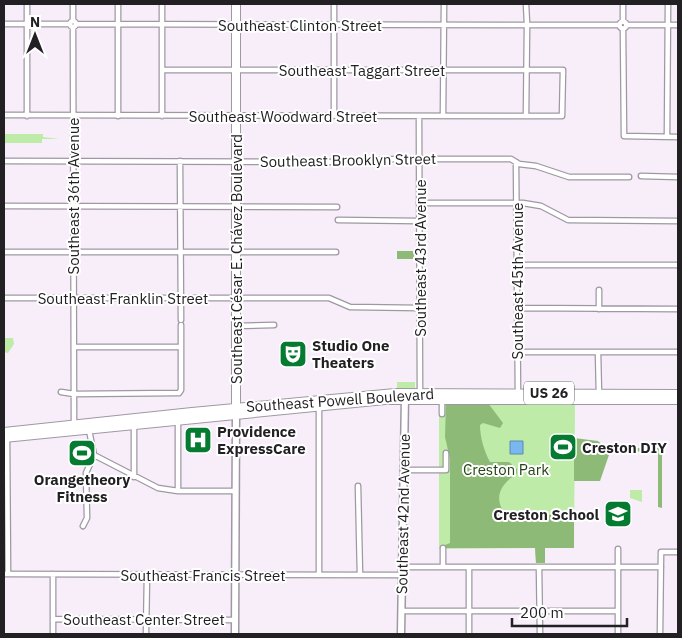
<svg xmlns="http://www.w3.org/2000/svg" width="682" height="638" font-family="'IBM Plex Sans',sans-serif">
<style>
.green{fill:#beeba7}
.forest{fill:#8eba77}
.water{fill:#78b8ee;stroke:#5e8ab1}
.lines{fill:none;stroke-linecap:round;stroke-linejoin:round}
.street-casing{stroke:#9f98a3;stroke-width:7}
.secondary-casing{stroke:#9f98a3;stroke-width:9}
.primary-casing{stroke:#9f98a3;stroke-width:10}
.street{stroke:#fff;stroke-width:4.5}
.secondary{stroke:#fff;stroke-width:6}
.primary{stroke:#fff;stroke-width:8}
.labels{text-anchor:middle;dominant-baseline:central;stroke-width:4;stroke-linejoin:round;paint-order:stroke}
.shield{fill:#fff;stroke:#656366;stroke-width:1}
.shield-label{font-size:14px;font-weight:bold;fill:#232024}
.street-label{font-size:15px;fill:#232024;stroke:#fff}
.poi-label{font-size:15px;font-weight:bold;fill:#232024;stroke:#fff;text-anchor:start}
.park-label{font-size:15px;fill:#254213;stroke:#fff}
</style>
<rect width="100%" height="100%" fill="#f7eefa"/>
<path class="green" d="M5,134h38v3l16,2h-17v4h-37z
M4,338h9l1,6 -6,9 -4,-1z
M397,382h18v7h-18z
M575,402l-1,146h-29v15h-9l-1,-15 -96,1v-146z
M630,490h12v12l-12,-4z"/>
<path class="forest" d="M397,251h17v8h-17z
M446,403h42l15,20 -3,5 -17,-5 -3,2c0,12 4,26 10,37h19l8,7v5c-13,7 -23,20 -15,35 29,23 45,-5 72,10v29h-29v15h-9l-1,-15h-90v-3l5,-2v-84l-5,-22z
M574,438l24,3 12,11 -10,29h-26z
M618,448h44v60l-4,-1v-54l-39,-3z"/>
<path class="water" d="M510,441h13v13h-13z"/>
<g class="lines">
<defs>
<path id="street" d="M73,4v17
M334,4v112
M526,4l1,19
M70 24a3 3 0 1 1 6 0a3 3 0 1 1-6 0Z
M619.5 25a3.5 3.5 0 1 1 7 0a3.5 3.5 0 1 1-7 0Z
M623,22v-18
M4,24h66
M76,24l449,1
M529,25h90
M626,25h52
M73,28l1,397
M623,29l1,107 54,1
M4,115l558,1 1,-46h-401
M27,116v-112
M118,116v-112
M162,116v-112
M419,116l1,279
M443,116l1,-112
M526,116l1,-89
M667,137l1,-133
M4,161l332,1 61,-3h114l8,5 17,2 33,11h60
M180,161l1,159
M516,162l2,234
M641,176l37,1
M419,203h104l18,3 27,14 110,1
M4,206l333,1
M338,220l81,1
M4,252h332
M517,265h161
M599,290v19
M4,298h325l21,9 70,1
M517,308l161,1
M236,326l38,-1
M74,347h107
M518,352h160
M598,352l1,43
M61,392l13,2 105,-1 2,-3v-65
M442,414v-14
M178,420v71
M134,424v53
M89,430l5,25
M7,436l1,138
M94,455l64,33 20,3h57
M404,470h42v-17
M358,486l2,89
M83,526l4,-8 -1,-45 8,-18
M443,548v19
M618,549v85
M402,567h259
M469,567v67
M539,567l1,67
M4,574l398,1
M53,574v60
M319,575v-170
M402,611h216
M53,619l182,1
M146,634l1,-59
M660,634l1,-82h17"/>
<path id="secondary" d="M235,634l1,-220
M401,634l4,-238"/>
<path id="primary" d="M236,412v-408
M4,432l188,-20 203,-19 283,1
M4,438l381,-38h293"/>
</defs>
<use href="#street" class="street-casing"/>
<use href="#secondary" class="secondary-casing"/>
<use href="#primary" class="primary-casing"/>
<use href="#street" class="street"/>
<use href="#secondary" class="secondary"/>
<use href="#primary" class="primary"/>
</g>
<defs>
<symbol id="theatre-square" viewBox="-11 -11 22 22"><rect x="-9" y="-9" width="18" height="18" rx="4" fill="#057b32" stroke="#fff"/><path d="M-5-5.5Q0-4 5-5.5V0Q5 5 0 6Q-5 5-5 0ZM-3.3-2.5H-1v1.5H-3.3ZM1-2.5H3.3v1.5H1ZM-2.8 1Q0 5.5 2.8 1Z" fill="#fff"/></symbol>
<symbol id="hospital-square" viewBox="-11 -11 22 22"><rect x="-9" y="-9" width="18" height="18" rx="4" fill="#057b32" stroke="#fff"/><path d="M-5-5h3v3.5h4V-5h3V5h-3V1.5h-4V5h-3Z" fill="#fff"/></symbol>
<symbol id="stadium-square" viewBox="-11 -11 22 22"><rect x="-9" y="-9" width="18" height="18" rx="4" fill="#057b32" stroke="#fff"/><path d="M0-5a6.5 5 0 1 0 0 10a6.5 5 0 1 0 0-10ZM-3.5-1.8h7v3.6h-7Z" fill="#fff"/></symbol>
<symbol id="school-square" viewBox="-11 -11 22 22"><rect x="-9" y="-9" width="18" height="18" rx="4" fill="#057b32" stroke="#fff"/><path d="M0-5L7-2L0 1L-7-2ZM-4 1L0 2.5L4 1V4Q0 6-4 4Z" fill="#fff"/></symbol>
</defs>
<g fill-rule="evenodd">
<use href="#theatre-square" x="277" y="338" width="32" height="32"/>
<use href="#hospital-square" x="182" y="424" width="32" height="32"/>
<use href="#stadium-square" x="547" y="431" width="32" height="32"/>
<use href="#stadium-square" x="66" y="437" width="32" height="32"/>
<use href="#school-square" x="602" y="498" width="32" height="32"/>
</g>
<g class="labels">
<rect class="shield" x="524" y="381.5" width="50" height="23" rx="4"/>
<g class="shield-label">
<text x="549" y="393">US 26</text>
</g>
<g class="street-label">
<text x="300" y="25">Southeast Clinton Street</text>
<text x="362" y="70">Southeast Taggart Street</text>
<text x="283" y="116">Southeast Woodward Street</text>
<text transform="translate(348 160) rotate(-1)">Southeast Brooklyn Street</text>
<text transform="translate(73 196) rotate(-90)">Southeast 36th Avenue</text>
<text transform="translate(420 258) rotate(-90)">Southeast 43rd Avenue</text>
<text transform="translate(236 259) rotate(-90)">Southeast César E. Chávez Boulevard</text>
<text transform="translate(517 281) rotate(-90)">Southeast 45th Avenue</text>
<text x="123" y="298">Southeast Franklin Street</text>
<text transform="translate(340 400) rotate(-4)">Southeast Powell Boulevard</text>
<text transform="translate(403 514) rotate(-89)">Southeast 42nd Avenue</text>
<text x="203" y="575">Southeast Francis Street</text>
<text x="144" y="619">Southeast Center Street</text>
</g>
<g class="poi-label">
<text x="312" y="345">Studio One<tspan x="312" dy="17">Theaters</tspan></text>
<text x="217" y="431">Providence<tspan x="217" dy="17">ExpressCare</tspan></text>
<text x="582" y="447">Creston DIY</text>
<text x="82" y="479" text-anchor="middle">Orangetheory<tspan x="82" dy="17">Fitness</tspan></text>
<text x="599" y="514" text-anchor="end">Creston School</text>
</g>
<g class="park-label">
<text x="506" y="469">Creston Park</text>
</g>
</g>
<rect width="682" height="638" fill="none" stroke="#232024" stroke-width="10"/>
<g transform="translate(35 35)" stroke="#ffffff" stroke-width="4" paint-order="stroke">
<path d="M0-4L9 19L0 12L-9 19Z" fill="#232024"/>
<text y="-8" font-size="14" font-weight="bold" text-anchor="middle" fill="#232024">N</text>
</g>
<path d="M512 618v8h115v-8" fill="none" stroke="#232024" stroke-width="2.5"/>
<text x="520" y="618" font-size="15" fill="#232024" stroke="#ffffff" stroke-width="4" paint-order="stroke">200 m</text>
</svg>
